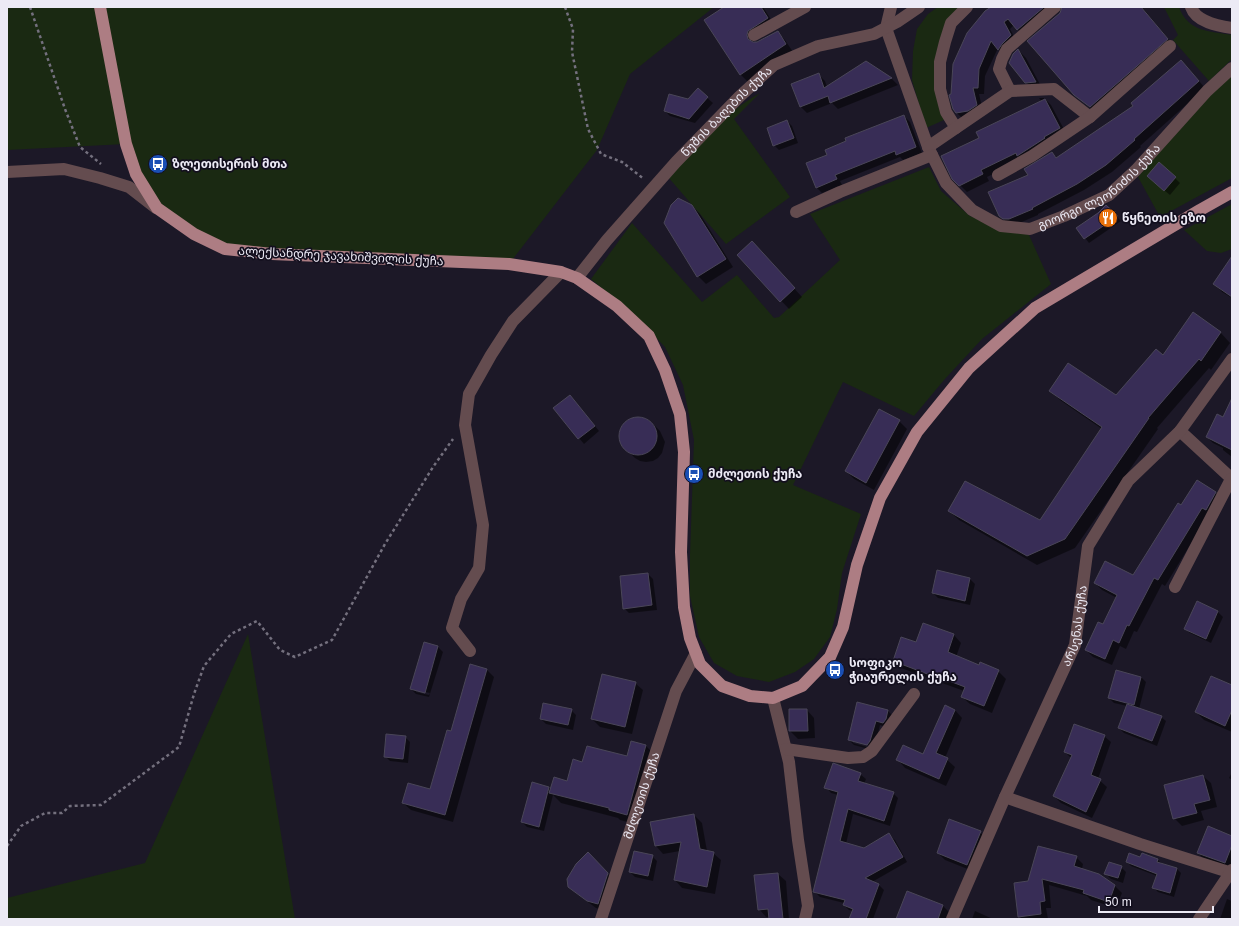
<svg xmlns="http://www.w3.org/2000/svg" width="1239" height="926" font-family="Arial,'Noto Sans Georgian',sans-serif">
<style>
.green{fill:#1a2912}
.shadow{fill:#0007;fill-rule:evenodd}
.building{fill:#382d56;stroke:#4a4658}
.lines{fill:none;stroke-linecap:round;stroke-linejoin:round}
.path{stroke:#74707e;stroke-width:2.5;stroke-dasharray:3 3;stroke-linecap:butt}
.minor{stroke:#644c4f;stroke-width:12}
.major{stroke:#ad7d83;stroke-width:12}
.labels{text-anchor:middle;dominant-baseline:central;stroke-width:3.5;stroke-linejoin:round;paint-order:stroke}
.street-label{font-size:12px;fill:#eceaf5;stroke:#130f1e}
.poi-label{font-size:12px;font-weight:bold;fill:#eceaf5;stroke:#130f1e;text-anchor:start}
</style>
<rect width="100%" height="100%" fill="#1c1827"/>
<path class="green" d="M7,7h707l-84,67 -33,76 -88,114 -284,-15 -68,-41 -31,-64 -119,6z
M938,7h26l-17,17 -10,66 7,30 -18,8 -14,-48 1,-29 4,-22 11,-15z
M1164,7h15c9,25 30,24 53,28v24l-23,22 -36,-41 5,-5z
M1232,73v105l-72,39 -22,-40 54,-63z
M760,93l-26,26 56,78 -64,47 -58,-67c28,-29 57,-65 92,-84z
M929,167l12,24 29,25 59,19 22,49 -69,55 -38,41 -30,36 -71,-34 -50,103 68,29 -19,59 -5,36 -7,28 -16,22 -19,13 -26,10 -32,-6 -23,-13 -15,-26 -9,-41v-41l4,-115 -11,-55 -18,-38 -26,-27 -48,-41 41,-56 70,79 35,-27 37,43 5,-1 61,-57 -30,-46z
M1232,204v45l-11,4 -14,-2 -23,-21z
M248,634l47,285h-288v-21l138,-35z"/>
<path class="shadow" d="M726,7h37l12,19 -20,12 -1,5 23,-11 8,8 8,12 -45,30 -8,-8z
M992,7h66l-34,29 -10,-11 -4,4 7,13 -12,13 -7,-7 -13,28 -1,18h-5l4,17 -20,8 -7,-7z
M1063,7h79l31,38 -76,68 -22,-18 -14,-82z
M1018,50l8,8 17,32h-9l-8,-8z
M866,62l26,17 6,6 -60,24 -6,-6 -25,10 -6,-6 17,-33 7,7 2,6z
M1188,68l17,20 -65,58 1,1 -29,25 -28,18 -46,24v1l-23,10 -9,-3 -6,-6 29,-41 23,-22 5,5 78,-52z
M698,90l15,13 -18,20 -25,-7 -5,-5 24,-11z
M1039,98h5l7,7 16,30 -44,25 -36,17 2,4 -22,11 -14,-14 27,-39 62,-37z
M904,116l6,6 12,31 -19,7 -3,-3 -60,24 2,4 -20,8 -6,-6 12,-31z
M787,121l5,5 6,17 -19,7 -5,-5z
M1175,178l5,5 -10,12 -17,-14z
M692,206l8,8 33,53 -27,17 -8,-8z
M1106,206l15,15 -32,22 -11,-14 21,-15z
M759,250l43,47 -13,12 -51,-54z
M1232,258v40l-10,-6 -7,-8z
M1194,314l27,19 9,10 -19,27 -2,-2 -52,60 1,1 -83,119 -38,17 -78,-45 -10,-9 91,10 62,-92 -42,-29 -9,-10 65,7 47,-41z
M575,401l24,30 -15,13 -29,-35z
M1232,401v56l-9,-7v-2l-10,-5 -6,-6 17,-19z
M642,417l10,6 8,8 5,11 -3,11 -4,5 -5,3 -7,1 -6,-1 -5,-3 -13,-13 -2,-6 2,-12 8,-8z
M899,421l8,8 -33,61 -20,-11 -8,-8z
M1215,493l7,7 -13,14 -44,72 -3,-2 -25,48 -3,-1 -8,18 -6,-3 -8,19 -19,-8 -7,-7 17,-25 14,-27 -15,-8 -7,-7 39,-6z
M648,574l5,5 4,31 -28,3 -5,-5 -3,-31z
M970,579l5,5 -5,21 -32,-7 -5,-5z
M1197,603l21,9 5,5 -12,26 -21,-10 -5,-5z
M924,624l30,11 7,8 -5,14 23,9 19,5 8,8 -14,34 -22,-9 -8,-7 2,-6 -63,-23 -7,-7 22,-17z
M438,647l5,5 -14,45 -13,-3 -5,-5zM416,690l14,3 -1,2 -13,-3z
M486,669l8,8 -41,145 -42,-12 -8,-7 28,-13 21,-58z
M1141,677l5,5 -7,27 22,8 5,4 -9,25 -33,-13 -5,-5 8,-22 -13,-3 -5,-5z
M635,683l8,7 -11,44 -32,-7 -8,-8z
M1232,686v46l-28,-12 -8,-8z
M858,703l30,8 5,5 -5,12 -8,-3 -5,21 -3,4 -18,-5 -5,-5zM853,740l19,6 -1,2 -18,-5z
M571,710l5,5 -3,15 -27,-6 -5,-5z
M807,710l7,8 1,20 -17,1 -8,-8z
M955,710l7,8 -17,40 10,9 -9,19 -41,-18 -7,-8 25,-5z
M1104,736l7,6 -13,37 9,8 -15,31 -31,-15 -7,-7 18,-37 -7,-7z
M405,737l5,5 -2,21 -18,-2 -5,-5z
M631,742l15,4 10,10 -18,69 -18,-5 -2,-2 -57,-15 -8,-8 -9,36 -17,-4 -5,-5 10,-38 17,4 2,2 17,-8 15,-19 44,-6z
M1232,772v8l-3,-2z
M860,774l6,5 -2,5 29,9 5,5 -8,28 -37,-12 -7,30 18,5 25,-14 6,5 12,22 -35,20 7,3 5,5 -11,29h-23l3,-8 -4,-1 -5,-5v-2l-24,-6 -6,-6 24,-96 -7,-2 -5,-6z
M1203,776l8,7 6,24 -16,4 3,9 -22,6 -8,-8z
M694,815l8,8 5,28 6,2 8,7 -6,34 -33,-6 -7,-8 5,-29 -17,3 -7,-8z
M980,832l8,8 -13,32 -30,-12 -7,-7z
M1232,837v25l-2,5 -27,-9 -5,-5z
M588,854l27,28 -9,29 -10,-3 -19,-14 -8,-8z
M1143,854l15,6 4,4 15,5 4,4 -7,24 -16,-5 -4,-4 3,-12 -26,-10 -4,-4 14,-4z
M652,856l5,5 -4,20 -18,-4 -5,-5z
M1076,857l7,7 -1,5 33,17 7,7 -6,15 -25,-8 -4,-4 -38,-11 2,23h-5l2,11h-26l-3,-3 10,-34z
M1121,867l5,5 -3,11 -12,-4 -5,-5z
M778,874l8,7 3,38h-19v-2h-4l-7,-8z
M1227,899l5,2v18h-12z
M943,906l7,7 -2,6h-51z
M975,911l18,8h-21z"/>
<path class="building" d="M724,7h37l7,11 -20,13 -1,4 1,4 5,3h4l21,-11 8,13 -46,31 -36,-55z
M991,7h53l-27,23 -9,-11 -4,3 7,13 -9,9 -4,6 -7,-9 -12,28 -1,19h-5l4,17 -9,6 -12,2 -3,-4 -4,-14 2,-1 2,-30 14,-31 18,-22z
M1062,7h79l27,32 -78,68 -16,-12 -47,-54 33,-28z
M1018,49l18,33 -11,1 -16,-20 4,-9z
M1181,60l18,21 -65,58 1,1 -29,25 -29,19 -45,24 1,1 -24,10h-6l-4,-3 -11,-24 40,-17 -4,-6 28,-17 4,6 77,-52 -2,-3z
M866,61l26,17 -62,25 -2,-7 -28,11 -9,-23 28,-11 5,15z
M698,88l10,9 -19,22 -25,-8 5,-17 19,5z
M1045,99l15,29 -16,9 1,1 -28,18 -1,-3 -35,17 2,4 -24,12 -7,-7 -11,-23 38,-18 -3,-6z
M904,115l12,32 -20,8 -1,-4 -60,24 2,4 -21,9 -10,-25 21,-8 -2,-5 21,-9 -1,-3z
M787,120l7,18 -21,8 -6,-18z
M1159,162l17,15 -12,14 -17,-15z
M678,198l14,7 34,54 -29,18 -33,-54 7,-18z
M1106,205l12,11 -34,23 -8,-11 22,-15z
M752,241l43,47 -15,14 -43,-47z
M1232,256v41l-19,-13z
M1193,312l28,20 -20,29 -2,-2 -51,59h1l-84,121 -38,17 -79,-45 17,-30 75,39 62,-93 -53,-36 19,-28 48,32 40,-46 7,6z
M570,395l25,31 -17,13 -25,-31z
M1232,398v52l-26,-13 11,-23 6,3z
M879,409l21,11 -34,63 -21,-12z
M619 436a19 19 0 1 1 38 0a19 19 0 1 1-38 0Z
M1197,480l19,12 -10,18 -4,-2 -44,72 -4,-2 -25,48 -2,-1 -8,18 -6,-3 -8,19 -20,-9 13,-28 5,2 14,-29 -23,-12 11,-22 28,14 45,-72 3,2z
M937,570l33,8 -5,23 -33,-8z
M648,573l4,32 -29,4 -3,-33z
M1197,601l21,10 -12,28 -22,-10z
M923,623l31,11 -6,18 31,13 1,-3 19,8 -15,36 -23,-9 4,-10 -26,-10 -1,1 -45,-17 8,-24 15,5z
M424,642l14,4 -13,47 -15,-4z
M470,664l17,5 -42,146 -43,-12 6,-20 22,6 17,-59 4,1z
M1116,670l25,7 -7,28 -26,-7z
M602,674l34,8 -11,45 -34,-8z
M1211,676l21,9v25l-7,16 -30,-14z
M857,702l31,8 -2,9 -3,4 -7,-2 -6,20 -3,4 -19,-5z
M543,703l29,6 -4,16 -28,-6z
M1127,704l35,12 -10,25 -34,-13z
M945,705l10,5 -19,43 12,5 -9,21 -43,-19 7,-15 20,9z
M789,709h18l1,22h-19z
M1074,724l31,11 -14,40 10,4 -15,33 -33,-16 19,-41 -8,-3z
M386,734l20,2 -3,23 -19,-2z
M631,741l15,4 -19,70 -18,-5v-2l-60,-15 5,-16 13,4 6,-22 9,3 5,-16 40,10z
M833,763l28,10 -3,8 36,11 -10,29 -36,-12 -8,32 24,7 25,-15 14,24 -38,21 14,6 -13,35h-17l4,-10 -10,-4 2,-5 -32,-8 25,-100 -14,-4z
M1203,775l7,25 -16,4 3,9 -24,6 -9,-34z
M532,782l17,5 -10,40 -18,-5z
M694,814l6,35 14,3 -7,35 -33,-7 7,-38 -26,4 -5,-24z
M949,819l32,12 -14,34 -30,-12z
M1208,826l24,10v9l-7,18 -28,-10z
M1038,846l39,10 -3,10 25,8 16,11 -6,17 -26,-9 1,-3 -42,-11 3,22 -5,1 1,12 -23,3 -4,-34 14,-2z
M634,851l19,4 -5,21 -19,-4z
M588,852l20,21 -10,31 -11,-3 -19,-14 -1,-8 9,-15z
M1129,853l11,4 2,-4 16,6 -1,3 20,6 -7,25 -18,-5 5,-14 -31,-12z
M1109,862l13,4 -4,12 -14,-4z
M778,873l5,46h-14l-1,-10 -10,1 -4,-35z
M907,891l36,14 -5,14h-42z"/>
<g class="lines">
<path class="path" d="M30,7l35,102 15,38 21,17
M565,7l8,22 -1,23 16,77 13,25 21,8 22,17
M7,846l14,-20 24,-13h17l8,-7 31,-1 78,-58 15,-53 10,-28 27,-32 26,-13 23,29 15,7 37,-17 53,-96 48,-77 20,-28"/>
<g class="minor">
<path id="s1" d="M891,7l-5,21 42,119 18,36 26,27 29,16 29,3 34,-13 45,-21 27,-25 71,-79 25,-23"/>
<path d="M1191,7c5,15 27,19 41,21"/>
<path d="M754,35l51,-28"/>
<path d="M1010,91l-11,-22 3,-10 5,-10 48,-42"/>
<path d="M956,128l-10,-16 -6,-23v-27l5,-20 6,-19 16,-16"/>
<path d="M928,147l82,-56 44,-2 36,28"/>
<path d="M7,172l57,-3 36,9 29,9 27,21"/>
<path d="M998,175l34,-19 58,-39 80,-71"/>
<path d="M796,212l44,-20 92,-37"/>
<path id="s2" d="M577,278l30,-38 69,-78 63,-65 35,-32 44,-19 56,-12 23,-12 22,-15"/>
<path d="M1180,431l52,48"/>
<path d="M1175,587l56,-108"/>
<path d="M470,651l-18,-23 9,-29 18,-31 4,-43 -18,-100 4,-31 22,-39 22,-34 48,-49"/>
<path d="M773,698l16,64 9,78 10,66 -3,13"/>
<path d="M786,749l62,9 15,-1 9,-6 42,-57"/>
<path d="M1005,797l135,47 92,29"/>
<path id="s3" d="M601,919l75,-228 20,-38"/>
<path id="s4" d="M952,919l53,-122 70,-152 13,-99 40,-65 52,-50 52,-72"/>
<path d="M1199,919l33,-49"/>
</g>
<path class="major" d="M100,7l26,137 10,30 21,34 37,26 31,15 47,5 237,10 52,8 16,6 40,28 32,30 16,34 15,44 4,38 -3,100 3,55 6,31 10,26 22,22 28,10 23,2 29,-12 28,-29 13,-30 14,-62 23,-67 37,-66 52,-64 66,-60 165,-98 32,-18"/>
</g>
<defs>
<symbol id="bus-disc" viewBox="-11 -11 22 22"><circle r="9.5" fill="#1a4fb4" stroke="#130f1e"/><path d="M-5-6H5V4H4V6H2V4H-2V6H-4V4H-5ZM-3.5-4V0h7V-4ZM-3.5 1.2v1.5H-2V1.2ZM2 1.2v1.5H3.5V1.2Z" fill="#fff"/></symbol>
<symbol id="restaurant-disc" viewBox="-11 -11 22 22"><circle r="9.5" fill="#e8710a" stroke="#130f1e"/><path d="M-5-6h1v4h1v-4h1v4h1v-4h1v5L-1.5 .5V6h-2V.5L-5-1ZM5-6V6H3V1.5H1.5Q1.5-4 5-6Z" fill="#fff"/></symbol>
</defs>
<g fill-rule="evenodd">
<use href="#bus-disc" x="147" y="153" width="22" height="22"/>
<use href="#restaurant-disc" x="1097" y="207" width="22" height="22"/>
<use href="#bus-disc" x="683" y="463" width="22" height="22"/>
<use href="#bus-disc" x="824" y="659" width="22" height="22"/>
</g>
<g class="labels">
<g class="street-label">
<text stroke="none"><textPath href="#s2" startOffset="224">ნუშის ბაღების ქუჩა</textPath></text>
<text stroke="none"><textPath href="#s1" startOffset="370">გიორგი ლეონიძის ქუჩა</textPath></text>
<text transform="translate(341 256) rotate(3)">ალექსანდრე ჯავახიშვილის ქუჩა</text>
<text stroke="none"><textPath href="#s4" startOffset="319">არსენას ქუჩა</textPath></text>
<text stroke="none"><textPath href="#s3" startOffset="130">მძლეთის ქუჩა</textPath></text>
</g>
<g class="poi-label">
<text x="172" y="164">ზლეთისერის მთა</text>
<text x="1122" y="218">წყნეთის ეზო</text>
<text x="708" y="474">მძლეთის ქუჩა</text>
<text x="849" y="663">სოფიკო<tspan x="849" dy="14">ჭიაურელის ქუჩა</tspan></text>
</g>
</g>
<rect width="1239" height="926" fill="none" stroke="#eceaf5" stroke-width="16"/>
<path d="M1099 906v6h114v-6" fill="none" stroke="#eceaf5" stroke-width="2"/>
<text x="1105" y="906" font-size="12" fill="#eceaf5" stroke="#130f1e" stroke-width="3" paint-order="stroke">50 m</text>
</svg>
